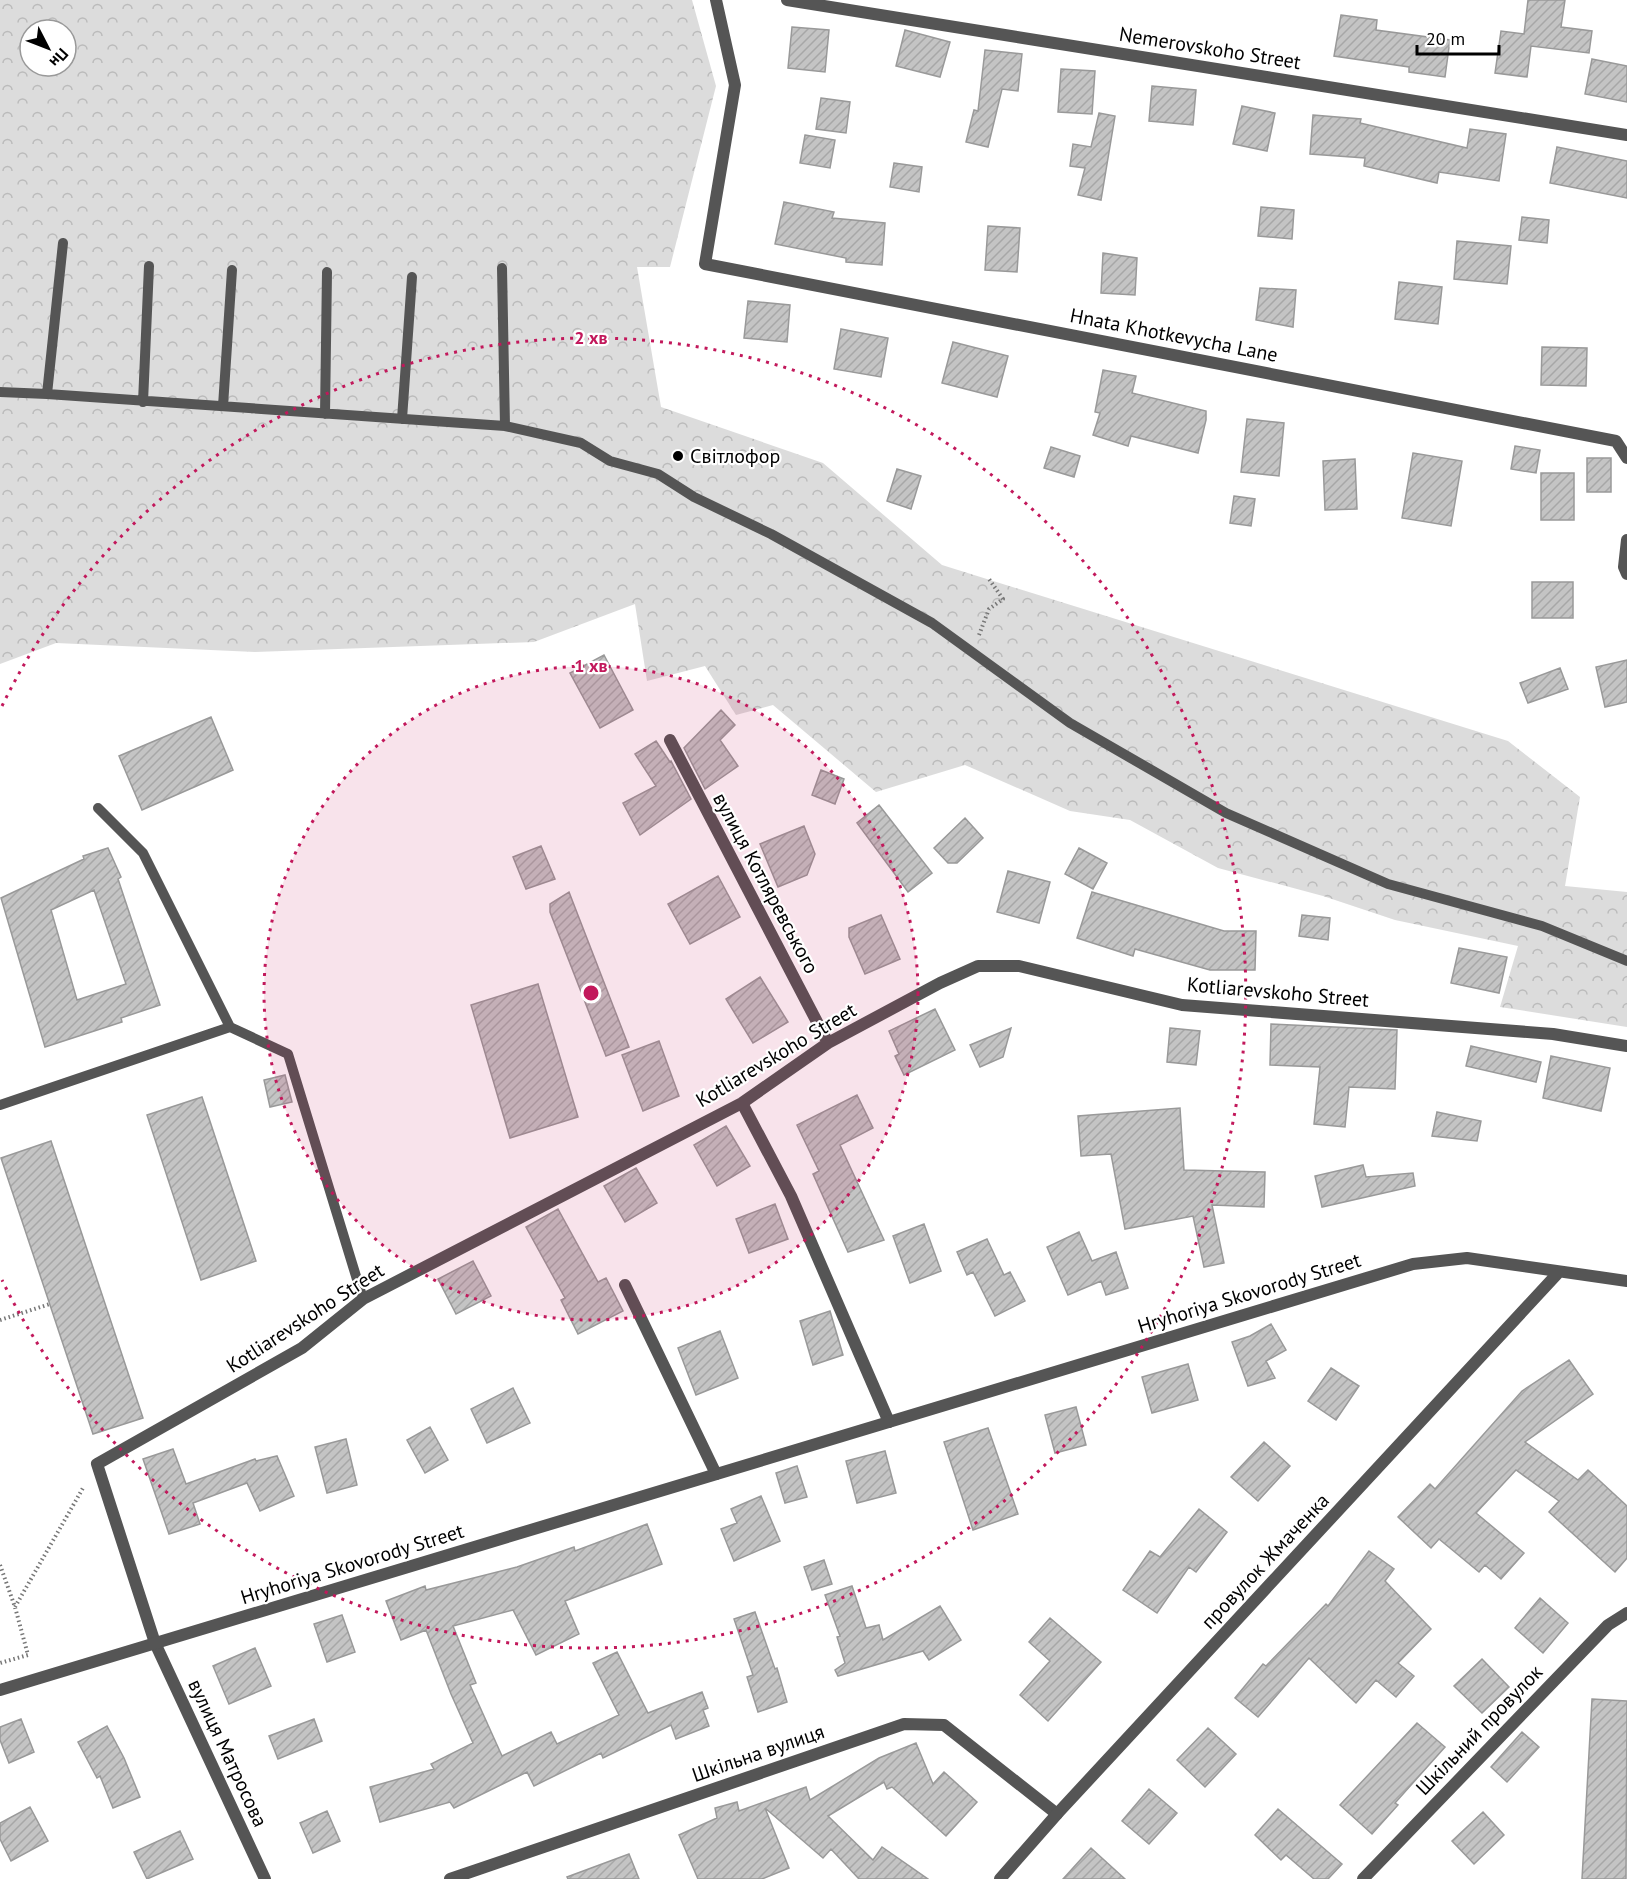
<svg xmlns="http://www.w3.org/2000/svg" width="1627" height="1879" font-family="'PT Sans',sans-serif">
<style>
.forest{fill:url(#forest-crowns);fill-rule:evenodd}
.building{fill:url(#building-hatch);stroke:#999;stroke-width:1.5;fill-rule:evenodd}
.lines{fill:none;stroke-linecap:round;stroke-linejoin:round}
.path{stroke:#777;stroke-width:4;stroke-dasharray:1.5 3;stroke-linecap:butt}
.service{stroke:#555;stroke-width:10}
.minor{stroke:#555;stroke-width:12}
.tertiary{stroke:#555;stroke-width:12}
.ring{fill:none;stroke:#c2185b;stroke-width:3;stroke-dasharray:3 6}
.poi-dot{fill:#000;stroke:#fff;stroke-width:2}
.labels{text-anchor:middle;dominant-baseline:central;stroke-width:4.5;stroke-linejoin:round;paint-order:stroke}
.street-label{font-size:20px;fill:#000;stroke:#fff}
.poi-label{font-size:20px;fill:#000;stroke:#fff;text-anchor:start}
.centre{fill:#c2185b;stroke:#fff;stroke-width:3}
.ring-label{font-size:18px;text-anchor:middle;font-weight:bold;fill:#c2185b;stroke:#fff;stroke-width:4.5;stroke-linejoin:round;paint-order:stroke}
</style>
<defs>
<pattern id="forest-crowns" width="20" height="18" patternUnits="userSpaceOnUse" patternTransform="scale(1.5)"><rect width="20" height="18" fill="#dcdcdc"/><path d="M2 6a3 3 0 1 1 6 0M12 15a3 3 0 1 1 6 0" fill="none" stroke="#bbb"/></pattern>
<pattern id="building-hatch" width="6" height="6" patternUnits="userSpaceOnUse" patternTransform="scale(1.5)"><rect width="6" height="6" fill="#c4c4c4"/><path d="M-1 1l2-2M0 6l6-6M5 7l2-2" fill="none" stroke="#a7a7a7"/></pattern>
</defs>
<rect width="100%" height="100%" fill="#fff"/>
<path class="forest" d="M0,0h692l24,86 -46,181h-33l24,140 162,56 119,102 566,176 72,56 -15,89 62,6v135l-127,-20 18,-61 -123,-26 -72,-24 -105,-28 -88,-48 -60,-9 -105,-46 -89,27 -103,-87 -37,10 -31,-49 -58,15 -12,-77 -101,38 -279,10 -199,-9 -56,21zM30,30h36v36h-36z"/>
<path class="building" d="M1528,0h37l-4,27 31,4 -3,22 -58,-7 -4,31 -32,-4 6,-42 23,3z
M1341,15l36,5 -1,10 74,10 -5,37 -36,-5v-5l-75,-11z
M792,27l37,3 -4,42 -37,-4z
M905,30l45,12 -10,35 -44,-11z
M985,50l37,4 -4,37 -16,-2 -14,58 -22,-5 8,-32 4,1z
M1592,59l35,7v36l-42,-8z
M1061,69l34,2 -3,43 -34,-2z
M1152,86l44,4 -3,35 -44,-4z
M821,98l29,4 -4,31 -30,-4z
M1242,106l33,7 -8,38 -34,-7z
M1099,113l16,3 -14,84 -23,-5 7,-27 -15,-2 3,-22 18,3z
M1313,115l48,4 -1,4 107,25 3,-19 36,5 -7,47 -60,-9 -2,11 -73,-17 1,-8 -55,-4z
M805,135l30,5 -5,28 -30,-5z
M1557,147l70,14v37l-77,-15z
M894,163l28,4 -3,25 -29,-5z
M784,202l50,10 -2,6 53,5 -3,42 -36,-3v-4l-71,-14z
M1261,207l33,3 -2,29 -34,-3z
M1522,217l27,3 -2,23 -28,-3z
M988,226l32,2 -3,44 -32,-2z
M1457,241l54,5 -4,38 -53,-5z
M1103,253l34,5 -2,37 -34,-2z
M1399,282l43,5 -4,37 -43,-5z
M1260,288l36,2 -3,37 -37,-7z
M748,301l42,4 -3,37 -43,-4z
M841,329l47,9 -7,39 -47,-8z
M953,342l55,14 -11,41 -55,-14z
M1542,347l45,1 -1,38 -45,-1z
M1103,370l33,6 -4,17 74,18v9l-8,33 -67,-17 -3,10 -35,-11 7,-22 -5,-1z
M1247,419l37,4 -5,53 -38,-4z
M1515,446l25,4 -4,23 -25,-4z
M1051,447l29,9 -6,21 -30,-9z
M1413,453l49,8 -11,65 -49,-8z
M1587,458h24v34h-24z
M1355,459l2,50 -32,1 -2,-49z
M897,469l24,7 -10,33 -24,-8z
M1541,473h33v47h-33z
M1234,496l21,3 -4,27 -21,-3z
M1532,582h41v36h-41z
M604,655l29,55 -33,18 -30,-55z
M1627,660v42l-22,5 -9,-40z
M1560,668l8,21 -40,14 -8,-20z
M721,710l14,15 -15,15 18,26 -33,23 -21,-41z
M211,717l22,53 -91,40 -23,-54z
M656,741l14,21 1,-1 20,38 -51,36 -17,-32 33,-17 -21,-32z
M821,770l23,9 -9,25 -23,-9z
M879,805l53,68 -24,19 -51,-69z
M965,818l18,20 -26,25h-9l-14,-15z
M804,826l11,28 -8,21 -29,12 -18,-43z
M541,846l14,33 -29,10 -13,-32z
M108,848l13,29 -3,2 42,126 -39,13 1,4 -77,25 -44,-149 83,-39 -1,-3zM94,890l32,94 -49,16 -26,-90z
M1079,848l28,15 -14,26 -28,-15z
M1008,871l42,11 -11,41 -42,-11z
M718,876l22,41 -50,27 -22,-40z
M569,892l60,155 -23,9 -56,-144v-8z
M1092,892l132,39h32l-1,39h-45l-75,-21 -2,7 -56,-18z
M881,915l19,44 -35,15 -16,-37v-9z
M1302,915l28,3 -2,22 -29,-4z
M1459,948l48,9 -8,36 -48,-10z
M760,977l28,45 -35,21 -27,-44z
M538,984l40,133 -68,21 -39,-133z
M935,1009l20,41 -51,25 -9,-19 4,-2 -10,-23z
M1271,1024l126,6 -2,59 -46,-2 -4,40 -31,-3 6,-57 -50,-2z
M1011,1028l-8,29 -23,10 -10,-22z
M1170,1028l30,3 -4,34 -29,-3z
M659,1041l20,55 -36,15 -21,-56z
M1471,1046l70,16 -5,20 -70,-16z
M1551,1056l59,12 -9,43 -58,-13z
M285,1075l7,27 -22,5 -6,-27z
M857,1095l16,33 -33,17 44,95 -36,12 -35,-78 6,-3 -22,-46z
M202,1097l54,164 -55,19 -54,-165z
M1180,1108l4,62 81,2 -1,35 -52,-2 12,58 -20,4 -11,-51 -68,13 -14,-75 -30,2 -3,-40z
M1437,1112l44,9 -4,20 -45,-5z
M726,1126l24,40 -33,20 -23,-41z
M51,1141l92,277 -50,16 -92,-276z
M1363,1165l3,12 47,-4 2,13 -93,21 -7,-31z
M636,1168l21,35 -32,19 -21,-36z
M775,1204l13,35 -39,14 -13,-34z
M558,1209l40,73 8,-4 17,33 -45,23 -17,-34 4,-2 -39,-71z
M924,1224l17,47 -31,12 -17,-47z
M1079,1232l13,29 24,-9 12,36 -22,7 -5,-14 -33,14 -21,-48z
M987,1239l17,36 6,-3 15,29 -30,15 -22,-44 -6,3 -10,-23z
M473,1261l18,35 -35,18 -18,-35z
M830,1311l13,44 -30,10 -13,-44z
M1271,1324l15,26 -20,11 9,17 -27,8 -16,-44 18,-6z
M720,1331l18,47 -42,17 -18,-47z
M1569,1360l24,34 -68,48 53,38 10,-10 39,36v52l-12,14 -66,-60 10,-11 -43,-31 -40,43 48,40 -23,26 -16,-14 -6,7 -40,-33 -8,9 -33,-31 32,-33 5,5 87,-98z
M1188,1364l10,36 -46,13 -10,-36z
M1331,1368l28,18 -23,34 -28,-19z
M513,1388l17,35 -43,20 -16,-34z
M1076,1407l10,38 -31,8 -10,-38z
M430,1427l18,33 -23,13 -18,-33z
M988,1428l30,86 -45,16 -29,-88z
M346,1439l11,46 -30,8 -12,-46z
M1264,1442l26,24 -32,35 -27,-24z
M173,1449l13,35 69,-25 1,2 21,-5 17,40 -34,15 -13,-28 -54,20 7,21 -31,10 -26,-75z
M885,1451l11,42 -39,10 -11,-42z
M797,1466l10,31 -22,6 -9,-30z
M761,1496l19,45 -46,20 -13,-32 16,-6 -6,-14z
M1199,1509l28,23 -31,40 -7,-5 -32,46 -34,-23 27,-39 10,6z
M647,1524l15,40 -97,37 14,33 -43,21 -23,-45 -60,16 23,57 -6,2 32,71 49,-24 6,12 62,-29 -26,-52 24,-11 31,61 54,-21 6,16 -5,2 6,16 -33,13 -5,-14 -68,33 -2,-5 -67,33 -7,-14 -73,36 -4,-6 -70,20 -10,-35 64,-18 -3,-5 42,-21 -22,-49 -25,-64 -25,10 -15,-39 39,-15 1,4 91,-23 57,-20 1,4z
M1369,1551l25,18 -9,12 46,48 -33,34 16,13 -18,21 -20,-17 -20,23 -47,-45 -51,59 -23,-19 28,-34 3,2 60,-62 2,2z
M824,1560l8,24 -20,6 -8,-23z
M852,1586l14,42 13,-3 4,15 57,-34 21,34 -32,20 -6,-9 -85,25 -3,-6 10,-7 -8,-26 3,-1 -15,-41z
M1540,1598l28,25 -25,30 -28,-25z
M755,1612l20,57 2,-1 10,34 -29,10 -11,-35 6,-2 -19,-56z
M342,1615l13,37 -28,10 -13,-38z
M1050,1618l51,44 -53,59 -28,-26 30,-34 -21,-19z
M255,1648l16,38 -42,18 -16,-38z
M1482,1659l27,28 -27,26 -28,-27z
M1592,1699l35,2 -1,178h-44z
M21,1719l13,33 -25,11 -9,-23v-13z
M314,1719l8,22 -44,18 -9,-23z
M1417,1723l28,24 -50,56 3,2 -26,29 -32,-29z
M107,1726l17,32 16,39 -27,11 -13,-32 -3,2 -19,-36z
M1208,1728l28,26 -31,33 -28,-27z
M1522,1732l17,15 -32,35 -16,-15z
M916,1743l17,41 11,-12 33,30 -31,34 -54,-49 -5,2 -3,-7 -56,34 45,44 9,-13 46,32h-69l-28,-30 -8,9 -58,-50 24,60 -27,11h-64l-19,-44 38,-17 -2,-10 22,-6 2,9 67,-24 4,13 69,-42z
M1149,1789l28,24 -28,31 -27,-23z
M30,1807l18,34 -37,20 -11,-22v-16z
M1278,1809l64,55 -14,15h-14l-28,-24 -5,5 -26,-25z
M327,1811l13,30 -27,12 -13,-30z
M1483,1812l21,23 -30,29 -22,-23z
M180,1831l13,28 -46,20 -13,-27z
M1091,1848l12,11 22,20h-62z
M629,1854l10,25h-71l-1,-2z"/>
<g class="lines">
<path class="path" d="M979,635l10,-26 14,-10 -14,-20
M0,1320l50,-16
M0,1565l15,42 13,48 -28,8
M15,1607l68,-119"/>
<path class="service" d="M502,268l3,158
M0,392l47,2 458,32 76,17 29,18 48,13 36,23 77,37 161,89 138,100 156,90 162,71 154,42 85,35
M47,394l16,-151
M143,402l6,-136
M223,406l9,-136
M325,414l2,-142
M402,419l10,-142
M98,808l45,45 87,174
M0,1105l230,-78 58,27 75,245"/>
<path class="minor" d="M716,0l19,85 -30,179 911,177 11,17
M787,0l840,135
M1627,540l-3,27 3,7
M670,740l158,303
M742,1103l49,93 98,226
M625,1285l91,189
M265,1879l-110,-236 -58,-179 205,-116 61,-49 379,-196 86,-60 112,-60 38,-17h41l163,39 371,29 74,12
M450,1879l454,-155 40,1 113,89
M1363,1879l245,-254 19,-12"/>
<path class="tertiary" d="M0,1690l1413,-426 54,-6 160,23
M1000,1879l57,-65 502,-542"/>
</g>
<circle cx="591" cy="993" r="327" fill="#c2185b" fill-opacity=".12"/>
<g class="ring">
<circle cx="591" cy="993" r="327"/>
<path d="M2 706A655 655 0 1 1 2 1280"/>
</g>
<circle class="poi-dot" cx="678" cy="456" r="6"/>
<g class="labels">
<g class="street-label">
<text transform="translate(1210 48) rotate(9)">Nemerovskoho Street</text>
<text transform="translate(1174 335) rotate(11)">Hnata Khotkevycha Lane</text>
<text transform="translate(766 883) rotate(62)">вулиця Котляревського</text>
<text transform="translate(1278 992) rotate(5)">Kotliarevskoho Street</text>
<text transform="translate(776 1055) rotate(-31)">Kotliarevskoho Street</text>
<text transform="translate(1249 1293) rotate(-17)">Hryhoriya Skovorody Street</text>
<text transform="translate(305 1318) rotate(-33)">Kotliarevskoho Street</text>
<text transform="translate(1265 1561) rotate(-47)">провулок Жмаченка</text>
<text transform="translate(352 1564) rotate(-17)">Hryhoriya Skovorody Street</text>
<text transform="translate(1479 1730) rotate(-46)">Шкільний провулок</text>
<text transform="translate(228 1753) rotate(65)">вулиця Матросова</text>
<text transform="translate(758 1753) rotate(-19)">Шкільна вулиця</text>
</g>
<g class="poi-label">
<text x="690" y="456">Світлофор</text>
</g>
</g>
<circle cx="591" cy="993" r="9" class="centre"/>
<g class="ring-label">
<text x="591" y="344">2 хв</text>
<text x="591" y="672">1 хв</text>
</g>
<g transform="translate(48 48) rotate(132)"><circle r="28" fill="#ffffff" stroke="#999999" stroke-width="1.5"/>
<path d="M0-4.5L10 22L0 15L-10 22Z" fill="#000000"/>
<text y="-9" font-size="16" font-weight="bold" text-anchor="middle" fill="#000000">Пн</text>
</g>
<path d="M1417 45v9h82v-9" fill="none" stroke="#000000" stroke-width="3"/>
<text x="1426" y="45" font-size="18" fill="#000000" stroke="#ffffff" stroke-width="4.5" paint-order="stroke">20 m</text>
</svg>
